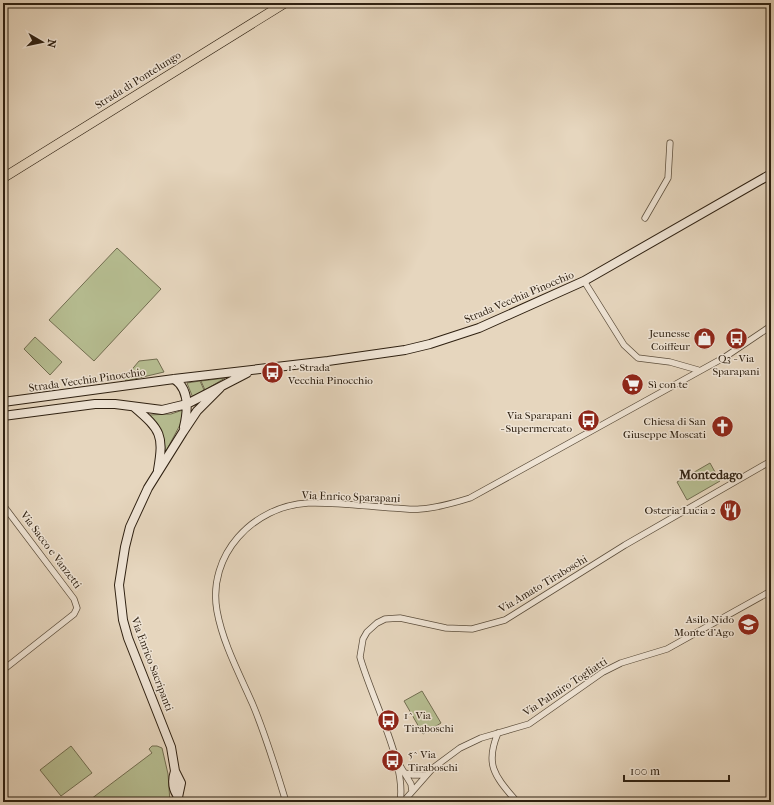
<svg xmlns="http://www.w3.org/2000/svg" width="774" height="805" font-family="'IM FELL French Canon',serif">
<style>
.green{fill:#b6bd91;stroke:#726e51}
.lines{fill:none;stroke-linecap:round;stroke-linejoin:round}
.street-casing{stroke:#5c4e3c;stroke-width:7}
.secondary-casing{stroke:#2e2011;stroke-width:10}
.primary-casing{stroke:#2e2011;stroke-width:10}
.street{stroke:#efe4d5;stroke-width:5.5}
.secondary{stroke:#efe4d5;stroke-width:8}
.primary{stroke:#e6d6be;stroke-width:9}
.labels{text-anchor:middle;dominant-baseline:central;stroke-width:3;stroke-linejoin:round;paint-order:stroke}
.street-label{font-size:11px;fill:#2e2011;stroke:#efe4d5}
.poi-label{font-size:11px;fill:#2e2011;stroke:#efe4d5;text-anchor:end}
.quarter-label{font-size:13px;font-weight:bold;fill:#2e2011;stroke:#efe4d5}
</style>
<rect width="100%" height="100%" fill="#e6d6be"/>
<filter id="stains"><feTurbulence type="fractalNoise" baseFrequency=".005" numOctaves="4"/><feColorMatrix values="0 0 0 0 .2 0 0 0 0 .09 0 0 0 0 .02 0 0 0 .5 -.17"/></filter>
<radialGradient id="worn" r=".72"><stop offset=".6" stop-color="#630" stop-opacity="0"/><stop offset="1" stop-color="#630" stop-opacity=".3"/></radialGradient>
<path class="green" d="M117,248l44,41 -67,72 -45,-41z
M35,337l27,25 -12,13 -26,-26z
M157,359l7,13 -38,9 -2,-2 15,-18z
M225,378l-20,12 -4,-9z
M200,381l4,9 -11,8 -6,-15z
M183,410l-2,13 -16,30c0,-16 -4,-28 -16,-38l22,-1z
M710,463l10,18 -33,19 -10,-18z
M422,691l19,32 -18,11 -19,-33z
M71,746l21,27 -31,23 -21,-26z
M152,746h5l5,2 6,26 2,28h-83l65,-49 -3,-4z"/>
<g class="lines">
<defs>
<path id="street" d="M645,218l23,-40 2,-35
M584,281l40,64 14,13 32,4 28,8
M3,505l71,94 3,9 -3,6 -71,56
M498,733c-14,33 -2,44 19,69
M399,764l12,20 1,7
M405,773l8,2h13
M286,802c-10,-33 -20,-66 -33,-97 -13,-30 -30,-61 -36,-94 -10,-56 36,-105 91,-108 28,-1 57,3 85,5 9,0 18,2 27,1 17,-1 34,-6 50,-11l255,-141 46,-31
M400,802c7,-38 -29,-105 -40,-145l3,-18 4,-7 10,-9 8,-4 15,-1 46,10 26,1 33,-9 120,-75 146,-84
M403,802l30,-34 27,-20 21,-10 48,-14 74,-52 18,-9 46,-14 104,-58"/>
<path id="secondary" d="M174,379c16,10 14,31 10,48
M3,402l171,-23 154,-18 77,-11 25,-6 49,-16 105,-47 187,-107
M134,407c27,23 30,28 24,63
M3,416l92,-12h20l47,6 25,-6 60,-31
M175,771c-3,9 -3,16 2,24
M177,802l4,-19 -6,-12 -4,-24 -43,-109 -5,-18 -4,-35 6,-38 5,-20 18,-39 35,-56 14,-21 23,-23"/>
<path id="primary" d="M3,178l282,-175"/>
</defs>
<use href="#street" class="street-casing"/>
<use href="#secondary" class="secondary-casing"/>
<use href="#primary" class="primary-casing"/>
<use href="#street" class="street"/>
<use href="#secondary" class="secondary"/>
<use href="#primary" class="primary"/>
</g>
<defs>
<symbol id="bus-disc" viewBox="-11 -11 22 22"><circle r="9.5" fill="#8f2418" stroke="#efe4d5"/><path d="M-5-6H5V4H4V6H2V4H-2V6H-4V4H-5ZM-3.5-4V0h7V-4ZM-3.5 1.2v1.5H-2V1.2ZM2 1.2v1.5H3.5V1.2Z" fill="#fff"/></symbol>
<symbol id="shop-disc" viewBox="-11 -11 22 22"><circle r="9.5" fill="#8f2418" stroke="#efe4d5"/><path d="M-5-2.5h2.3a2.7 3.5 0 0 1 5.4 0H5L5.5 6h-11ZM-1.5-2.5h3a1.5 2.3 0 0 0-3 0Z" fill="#fff"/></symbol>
<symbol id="supermarket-disc" viewBox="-11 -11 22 22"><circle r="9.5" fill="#8f2418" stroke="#efe4d5"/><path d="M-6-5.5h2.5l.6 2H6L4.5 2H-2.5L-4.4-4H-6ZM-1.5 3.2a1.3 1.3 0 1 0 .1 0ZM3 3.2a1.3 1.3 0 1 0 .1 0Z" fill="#fff"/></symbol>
<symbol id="church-disc" viewBox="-11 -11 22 22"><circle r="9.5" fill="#8f2418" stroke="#efe4d5"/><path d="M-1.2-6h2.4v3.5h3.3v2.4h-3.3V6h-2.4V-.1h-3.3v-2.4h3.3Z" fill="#fff"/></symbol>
<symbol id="restaurant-disc" viewBox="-11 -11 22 22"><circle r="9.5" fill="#8f2418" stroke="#efe4d5"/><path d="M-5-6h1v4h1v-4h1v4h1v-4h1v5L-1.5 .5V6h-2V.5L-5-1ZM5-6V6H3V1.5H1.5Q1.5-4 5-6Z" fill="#fff"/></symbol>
<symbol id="school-disc" viewBox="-11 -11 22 22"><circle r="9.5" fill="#8f2418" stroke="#efe4d5"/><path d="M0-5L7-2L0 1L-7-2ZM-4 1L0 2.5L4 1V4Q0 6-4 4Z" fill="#fff"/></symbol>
</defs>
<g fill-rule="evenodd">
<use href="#bus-disc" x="724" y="326" width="25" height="25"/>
<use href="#shop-disc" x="692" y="326" width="25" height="25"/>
<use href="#bus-disc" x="260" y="360" width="25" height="25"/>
<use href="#supermarket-disc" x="620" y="372" width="25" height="25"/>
<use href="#bus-disc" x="576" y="408" width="25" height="25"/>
<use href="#church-disc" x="710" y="414" width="25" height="25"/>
<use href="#restaurant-disc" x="718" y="498" width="25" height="25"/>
<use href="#school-disc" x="736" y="612" width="25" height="25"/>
<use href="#bus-disc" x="376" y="708" width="25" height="25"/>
<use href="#bus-disc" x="380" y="748" width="25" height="25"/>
</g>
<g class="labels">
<g class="street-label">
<text transform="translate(138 80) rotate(-32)">Strada di Pontelungo</text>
<text transform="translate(519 297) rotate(-23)">Strada Vecchia Pinocchio</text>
<text transform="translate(87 380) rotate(-8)">Strada Vecchia Pinocchio</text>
<text transform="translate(351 497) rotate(2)">Via Enrico Sparapani</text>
<text transform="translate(51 550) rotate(53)">Via Sacco e Vanzetti</text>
<text transform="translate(543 584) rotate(-31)">Via Amato Tiraboschi</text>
<text transform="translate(152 664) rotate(69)">Via Enrico Sacripanti</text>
<text transform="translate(565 687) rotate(-33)">Via Palmiro Togliatti</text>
</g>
<g class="poi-label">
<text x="690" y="333">Jeunesse<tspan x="690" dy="13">Coiffeur</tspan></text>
<text x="736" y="358" text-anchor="middle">Q3 - Via<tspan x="736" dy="13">Sparapani</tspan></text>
<text x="288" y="367" text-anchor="start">1^ Strada<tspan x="288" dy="13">Vecchia Pinocchio</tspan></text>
<text x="648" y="384" text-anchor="start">Sì con te</text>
<text x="572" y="415">Via Sparapani<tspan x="572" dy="13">- Supermercato</tspan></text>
<text x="706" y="421">Chiesa di San<tspan x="706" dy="13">Giuseppe Moscati</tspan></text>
<text x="716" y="510">Osteria Lucia 2</text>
<text x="734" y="619">Asilo Nido<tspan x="734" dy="13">Monte d'Ago</tspan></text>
<text x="404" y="715" text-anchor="start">1^ Via<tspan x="404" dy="13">Tiraboschi</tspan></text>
<text x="408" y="754" text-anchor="start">5^ Via<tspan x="408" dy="13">Tiraboschi</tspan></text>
</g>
<g class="quarter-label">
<text x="711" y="474">Montedago</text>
</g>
</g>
<rect width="774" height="805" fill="none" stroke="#e6d6be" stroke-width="16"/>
<rect x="4" y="4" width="766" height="797" fill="none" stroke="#2e2011" stroke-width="2"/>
<rect x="8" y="8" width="758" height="789" fill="none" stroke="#2e2011"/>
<g transform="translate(42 42) rotate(99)" stroke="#efe4d5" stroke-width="3" paint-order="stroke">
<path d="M0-3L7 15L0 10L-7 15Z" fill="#2e2011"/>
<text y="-6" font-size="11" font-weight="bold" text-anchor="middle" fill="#2e2011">N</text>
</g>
<path d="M624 775v6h105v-6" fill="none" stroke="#2e2011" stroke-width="2"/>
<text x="630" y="775" font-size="12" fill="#2e2011" stroke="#efe4d5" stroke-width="3" paint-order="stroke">100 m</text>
<rect width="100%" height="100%" filter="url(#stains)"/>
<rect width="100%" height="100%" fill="url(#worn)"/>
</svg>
